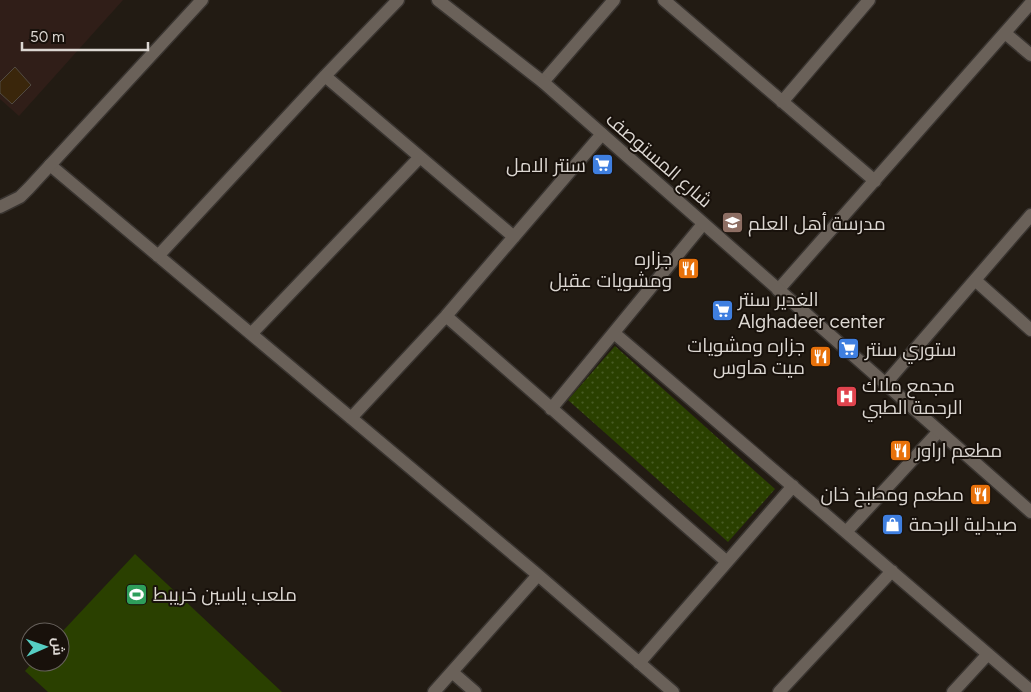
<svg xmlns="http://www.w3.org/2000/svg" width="1031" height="692" font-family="Figtree,Cairo,sans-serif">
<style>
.education{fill:#301e18}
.grass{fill:url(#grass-dots)}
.park{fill:#2a4000}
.building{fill:#3a260b;stroke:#514a41}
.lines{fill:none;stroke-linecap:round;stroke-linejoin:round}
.street-casing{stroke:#393430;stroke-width:15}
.secondary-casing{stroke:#393430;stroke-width:15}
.street{stroke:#6a6159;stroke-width:12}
.secondary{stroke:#6a6159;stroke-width:12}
.labels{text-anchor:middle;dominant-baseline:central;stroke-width:4;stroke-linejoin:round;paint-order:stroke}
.street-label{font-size:19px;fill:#dcd7d2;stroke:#18110b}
.poi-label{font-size:19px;fill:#dcd7d2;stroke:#18110b;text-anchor:start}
</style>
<defs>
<pattern id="grass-dots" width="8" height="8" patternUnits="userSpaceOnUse" patternTransform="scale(1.25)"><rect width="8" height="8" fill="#2a4000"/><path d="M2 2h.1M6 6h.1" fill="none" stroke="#485b24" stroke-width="1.8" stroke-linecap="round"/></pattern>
</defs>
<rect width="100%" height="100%" fill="#221b13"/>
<path class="education" d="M0,0h123l-104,116 -19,-17z"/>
<path class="grass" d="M615,346l160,143 -47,53 -160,-142z"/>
<path class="park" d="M135,554l147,138h-234l-23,-21 8,-9h27v-28z"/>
<path class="building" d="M15,67l16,18 -19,19 -12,-11v-11z"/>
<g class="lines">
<defs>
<path id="street" d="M664,0l211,181
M1005,33l26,22
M325,76l189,161
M543,82l71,-82
M782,102l87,-102
M50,165l488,410 135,117
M158,256l167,-180 73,-76
M975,280l56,50
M778,290l253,-287
M446,316l281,246
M614,333l417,358
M251,334l169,-177
M885,384l146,-169
M551,409l152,-185
M351,418l95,-102 156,-182
M846,532l93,-101
M639,663l154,-177
M452,672l23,20
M434,692l104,-117
M779,692l113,-121
M953,692l35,-38"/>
<path id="secondary" d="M438,0l105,82 488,430
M0,207l20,-10 9,-9 173,-188"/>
</defs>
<use href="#street" class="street-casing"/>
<use href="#secondary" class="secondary-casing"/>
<use href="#street" class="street"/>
<use href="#secondary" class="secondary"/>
</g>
<defs>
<symbol id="supermarket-square" viewBox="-11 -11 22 22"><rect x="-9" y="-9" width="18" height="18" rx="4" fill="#3f7fe0" stroke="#18110b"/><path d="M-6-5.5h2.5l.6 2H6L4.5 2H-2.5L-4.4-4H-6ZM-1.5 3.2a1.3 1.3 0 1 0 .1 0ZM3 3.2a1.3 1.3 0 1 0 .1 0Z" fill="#fff"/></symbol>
<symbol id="school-square" viewBox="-11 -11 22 22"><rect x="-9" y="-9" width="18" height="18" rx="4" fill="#8d6e63" stroke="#18110b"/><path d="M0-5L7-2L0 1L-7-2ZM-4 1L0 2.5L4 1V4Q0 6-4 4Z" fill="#fff"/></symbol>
<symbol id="restaurant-square" viewBox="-11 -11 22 22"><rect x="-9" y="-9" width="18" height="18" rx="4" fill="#e8710a" stroke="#18110b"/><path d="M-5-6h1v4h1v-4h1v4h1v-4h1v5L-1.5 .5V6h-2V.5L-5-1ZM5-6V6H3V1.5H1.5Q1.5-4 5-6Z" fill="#fff"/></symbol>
<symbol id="hospital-square" viewBox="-11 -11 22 22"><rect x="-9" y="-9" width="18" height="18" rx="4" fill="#e0444e" stroke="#18110b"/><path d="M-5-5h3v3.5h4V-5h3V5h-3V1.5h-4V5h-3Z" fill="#fff"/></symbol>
<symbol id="shop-square" viewBox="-11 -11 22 22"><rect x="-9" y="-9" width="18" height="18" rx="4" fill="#3f7fe0" stroke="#18110b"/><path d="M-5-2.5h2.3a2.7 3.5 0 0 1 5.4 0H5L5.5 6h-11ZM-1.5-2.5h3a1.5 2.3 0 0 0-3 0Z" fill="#fff"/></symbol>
<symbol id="stadium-square" viewBox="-11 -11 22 22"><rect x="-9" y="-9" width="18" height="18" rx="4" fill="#2e9e5b" stroke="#18110b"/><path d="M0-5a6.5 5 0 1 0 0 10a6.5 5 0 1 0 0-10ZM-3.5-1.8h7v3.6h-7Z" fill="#fff"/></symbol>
</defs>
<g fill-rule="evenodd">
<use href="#supermarket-square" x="590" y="152" width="25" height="25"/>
<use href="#school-square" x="720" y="210" width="25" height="25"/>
<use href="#restaurant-square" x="676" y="256" width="25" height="25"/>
<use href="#supermarket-square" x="710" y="298" width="25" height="25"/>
<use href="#supermarket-square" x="836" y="336" width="25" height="25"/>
<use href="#restaurant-square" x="808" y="344" width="25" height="25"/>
<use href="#hospital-square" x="834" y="384" width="25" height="25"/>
<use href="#restaurant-square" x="888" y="438" width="25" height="25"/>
<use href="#restaurant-square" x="968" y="482" width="25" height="25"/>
<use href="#shop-square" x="880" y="512" width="25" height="25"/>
<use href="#stadium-square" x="124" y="582" width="25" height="25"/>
</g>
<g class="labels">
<g class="street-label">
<text transform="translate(659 160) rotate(41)">شارع المستوصف</text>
</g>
<g class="poi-label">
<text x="586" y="165" text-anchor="end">سنتر الامل</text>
<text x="748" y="223">مدرسة أهل العلم</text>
<text x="672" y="258" text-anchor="end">جزاره<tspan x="672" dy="22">ومشويات عقيل</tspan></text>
<text x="738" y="299">الغدير سنتر<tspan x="738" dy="22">Alghadeer center</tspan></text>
<text x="805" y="345" text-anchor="end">جزاره ومشويات<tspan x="805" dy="22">ميت هاوس</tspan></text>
<text x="865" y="349">ستوري سنتر</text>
<text x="862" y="385">مجمع ملاك<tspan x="862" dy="22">الرحمة الطبي</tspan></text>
<text x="916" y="450">مطعم اراور</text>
<text x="964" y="494" text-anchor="end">مطعم ومطبخ خان</text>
<text x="909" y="524">صيدلية الرحمة</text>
<text x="153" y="594">ملعب ياسين خريبط</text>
</g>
</g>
<g transform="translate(45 647) rotate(88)"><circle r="24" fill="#18110b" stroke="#66605b"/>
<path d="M0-4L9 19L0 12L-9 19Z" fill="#56cec3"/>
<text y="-8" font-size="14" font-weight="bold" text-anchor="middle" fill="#dcd7d2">ش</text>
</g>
<path d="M22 42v8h126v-8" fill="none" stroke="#dcd7d2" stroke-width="2.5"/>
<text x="30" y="42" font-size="15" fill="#dcd7d2" stroke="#18110b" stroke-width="4" paint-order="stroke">50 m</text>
</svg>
